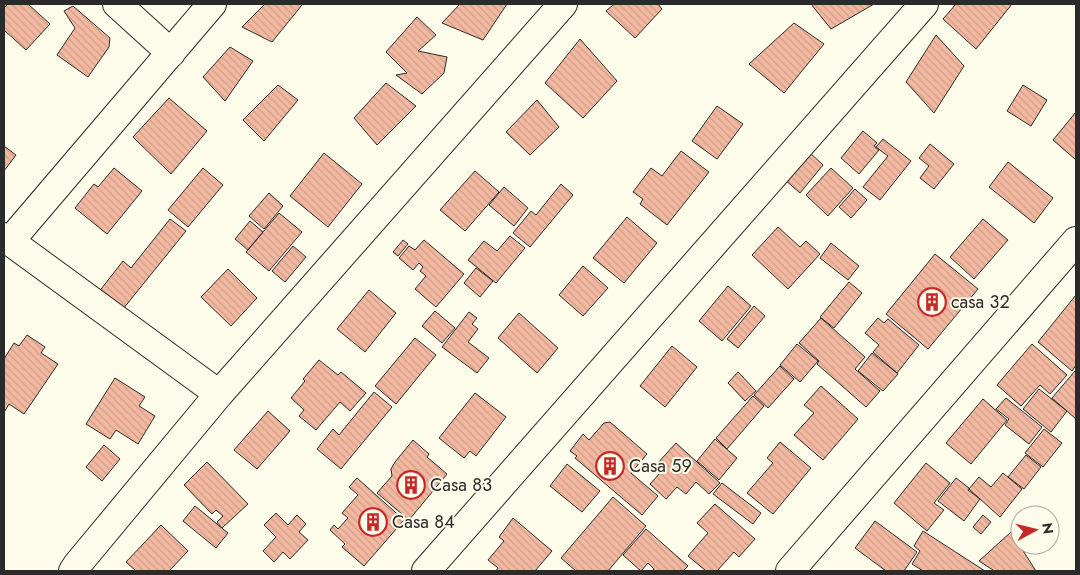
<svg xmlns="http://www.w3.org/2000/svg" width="1080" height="575" font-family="Jost,sans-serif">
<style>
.building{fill:url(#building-back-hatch);stroke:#2b2b2b}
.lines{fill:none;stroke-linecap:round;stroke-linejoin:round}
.minor-casing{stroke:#2b2b2b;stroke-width:30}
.minor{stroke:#fdfbea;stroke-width:28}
.labels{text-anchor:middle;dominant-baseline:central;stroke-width:4;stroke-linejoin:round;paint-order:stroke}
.poi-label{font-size:18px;fill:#2b2b2b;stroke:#fdfbea;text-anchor:start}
</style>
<defs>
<pattern id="building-back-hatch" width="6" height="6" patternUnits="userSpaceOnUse" patternTransform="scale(1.25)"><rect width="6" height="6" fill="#f2b8a0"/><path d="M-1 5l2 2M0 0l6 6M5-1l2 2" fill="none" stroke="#d09e8a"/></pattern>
</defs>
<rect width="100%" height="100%" fill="#fdfbea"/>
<path class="building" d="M8,4h20l22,20 -24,26 -22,-20v-22z
M265,4h36l1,1 -30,37 -30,-15z
M460,4h47l-24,36 -41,-17z
M614,4h44l4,5 -27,29 -29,-27z
M811,4h63l-43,25z
M956,4h56l-36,45 -33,-30z
M73,6l37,32 -1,9 -21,30 -31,-22 18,-27 -11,-17z
M417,17l19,18 -18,16 29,6 -3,16 -22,21 -26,-19 11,-2 -21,-21z
M794,23l30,21 -40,49 -35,-29z
M936,35l28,31 -30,47 -28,-31z
M580,39l37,42 -34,37 -38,-35z
M230,47l23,14 -28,40 -22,-24z
M386,83l30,23 -39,39 -23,-27z
M278,85l20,15 -34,41 -21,-21z
M1023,85l24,15 -16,26 -24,-15z
M169,98l38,33 -36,43 -38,-37z
M537,100l22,27 -29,28 -24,-23z
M717,106l26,18 -26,35 -25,-18z
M1076,112v48l-23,-20z
M863,131l14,12 -3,3 5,4 -20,24 -18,-16z
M883,139l28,22 -31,39 -17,-13 25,-31 -12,-9z
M930,144l24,20 -20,25 -14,-11 9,-12 -10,-8z
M4,146l12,9 -12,16z
M681,151l28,21 -42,53 -27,-21 3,-5 -10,-7 18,-24 11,8z
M808,151l15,14 -23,28 -16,-14z
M324,153l38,31 -34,43 -38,-31z
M1008,162l45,36 -19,25 -45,-36z
M114,168l28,23 -35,43 -32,-26 19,-24 4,3z
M203,168l20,17 -35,42 -20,-17z
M831,168l22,20 -25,28 -22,-21z
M475,171l24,21 -34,39 -25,-21z
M561,184l12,11 -43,52 -17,-14 18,-22 5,4z
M504,187l24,21 -14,18 -25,-21z
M855,189l12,11 -16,18 -12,-11z
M269,193l14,13 -19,23 -15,-13z
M279,213l23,19 -33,39 -23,-19z
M627,217l30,26 -33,40 -31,-25z
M170,219l16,12 -67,83 -21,-21 25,-32 8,7z
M983,219l25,21 -34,39 -24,-22z
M250,221l13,11 -15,18 -13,-11z
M778,227l22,20 6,-6 14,13 -32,35 -36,-34z
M510,236l15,12 -29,35 -28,-23 16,-19 13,10z
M403,240l5,4 -10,12 -5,-4z
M424,240l40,34 -28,33 -21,-18 11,-13 -6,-5 3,-4 -4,-4 -6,7 -14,-12 10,-12 6,4z
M831,243l28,23 -11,14 -28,-22z
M293,246l13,11 -21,25 -13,-11z
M935,254l43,35 -50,60 -42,-35z
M583,266l25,22 -25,28 -24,-21z
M476,268l17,13 -13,16 -16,-14z
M228,269l29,29 -26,28 -30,-29z
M849,282l13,11 -28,35 -14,-11z
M728,286l23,20 -29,35 -23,-20z
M369,290l27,23 -31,39 -28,-23z
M1076,295v70l-4,6 -34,-29z
M754,306l11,10 -27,32 -11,-9z
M435,311l20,17 -13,15 -20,-17z
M469,312l8,6 -5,6 6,5 -10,13 21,16 -12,15 -35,-26z
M519,313l39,35 -21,25 -39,-35z
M821,318l44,39 -10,12 25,22 -14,16 -49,-43 2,-3 -20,-18z
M878,318l6,5 4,-4 31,26 -22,28 -24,-21 6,-7 -14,-12z
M27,335l18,12 -4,6 17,11 -34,50 -15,-10 -4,7 -1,-1v-51l10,-16 5,3z
M415,338l21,17 -40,49 -21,-18z
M797,344l21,17 -18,21 -20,-17z
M1032,344l35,31 -17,19 -10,-9 -19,21 -24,-21z
M672,346l25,21 -32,40 -25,-21z
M872,353l26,21 -15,17 -25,-20z
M319,360l19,15 3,-3 25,21 -16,18 -10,-9 -24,28 -17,-14 5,-6 -13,-12 14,-17 -2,-2z
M780,366l14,13 -26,29 -14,-13z
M1075,371l1,1v47l-24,-21z
M738,372l18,19 -11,10 -17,-18z
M115,378l30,19 -6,9 16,10 -17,28 -22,-14 -6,9 -24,-15z
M821,386l37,33 -35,41 -29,-25 20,-22 -10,-8z
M1039,389l28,22 -16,21 -28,-23z
M374,392l18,15 -51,62 -24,-20 16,-20 6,6z
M475,393l31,24 -30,39 -6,-5 -6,7 -25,-20z
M753,396l11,10 -37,43 -11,-11z
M1006,398l36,29 -13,17 -24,-19 4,-6 -13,-10z
M983,399l24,21 -36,44 -25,-21z
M268,411l22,20 -33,38 -23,-19z
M610,422l37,32 -16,19 27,23 -16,19 -67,-57 2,-2 -7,-5 13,-17 6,6 15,-17z
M1044,429l18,14 -19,24 -18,-14z
M715,439l22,19 -18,22 -22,-19z
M413,440l16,14 -2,3 20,17 -38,46 -32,-27 15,-17 -1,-7 4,-7z
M780,442l31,26 -38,46 -26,-21 26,-30 -6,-5z
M676,443l44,40 -11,11 -13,-12 -10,12 -9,-7 -11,12 -16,-15 12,-13 -6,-6z
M104,445l16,14 -18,22 -16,-14z
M1026,455l15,12 -17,22 -16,-12z
M207,462l41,42 -26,24 -5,-6 6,-6 -7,-6 -4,4 -28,-29z
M926,463l24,20 -16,20 10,7 -17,21 -33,-28z
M567,464l33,27 -18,21 -32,-26z
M1003,473l19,16 -22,28 -31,-28 10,-12 12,10z
M357,478l47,42 -40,46 -22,-19 3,-3 -15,-14 4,-5 4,4 10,-11 -6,-5 16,-18 -9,-8z
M956,478l13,10 -1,2 12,9 -16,22 -26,-20z
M722,483l39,30 -8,11 -40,-30z
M613,497l33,29 -38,45h-32l-15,-13z
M715,504l40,35 -16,18 -5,-5 -17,19h-11l-18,-15 20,-23 -11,-10z
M195,506l33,27 -12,15 -33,-27z
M276,513l12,12 9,-10 9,9 -7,8 9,8 -18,19 -7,-7 -9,10 -11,-11 13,-14 -12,-12z
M983,515l8,7 -10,12 -8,-7z
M513,518l39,33 -17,20h-39l2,-3 -10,-8 16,-19 -5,-4z
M875,521l42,31 -13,19h-18l-31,-23z
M161,525l27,26 -19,20h-33l-10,-9z
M646,529l42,37 -5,5h-31l2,-2 -6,-6 -7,8 -18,-16z
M923,531l62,40h-62l-11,-7 8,-13 -6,-5z
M1011,532l25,39h-44l1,-1 -14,-9z"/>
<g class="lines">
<defs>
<path id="minor" d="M117,4l54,49
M4,237l215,157
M10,241l202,-237
M73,571l4,-6 142,-171 344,-390
M426,571l498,-567
M790,571l286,-330"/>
</defs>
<use href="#minor" class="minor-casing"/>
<use href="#minor" class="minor"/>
</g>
<defs>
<symbol id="building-ring" viewBox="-11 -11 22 22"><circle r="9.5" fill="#fdfbea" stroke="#c62828" stroke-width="1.5"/><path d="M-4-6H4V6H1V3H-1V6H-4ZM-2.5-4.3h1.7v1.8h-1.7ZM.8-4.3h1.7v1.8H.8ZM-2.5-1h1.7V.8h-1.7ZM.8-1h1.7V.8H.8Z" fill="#c62828"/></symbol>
</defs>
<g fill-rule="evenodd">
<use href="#building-ring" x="916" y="286" width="32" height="32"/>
<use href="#building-ring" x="594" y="450" width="32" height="32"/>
<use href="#building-ring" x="395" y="469" width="32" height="32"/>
<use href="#building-ring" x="357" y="506" width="32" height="32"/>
</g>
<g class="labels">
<g class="poi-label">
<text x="951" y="302">casa 32</text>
<text x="629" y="466">Casa 59</text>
<text x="430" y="485">Casa 83</text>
<text x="392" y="522">Casa 84</text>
</g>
</g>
<rect width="1080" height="575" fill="none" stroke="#2b2b2b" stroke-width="10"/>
<g transform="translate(1035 530) rotate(83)"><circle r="24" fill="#fdfbea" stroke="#a9a89e"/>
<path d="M0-4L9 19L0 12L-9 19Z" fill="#c62828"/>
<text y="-8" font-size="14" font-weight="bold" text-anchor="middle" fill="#2b2b2b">N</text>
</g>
</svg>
